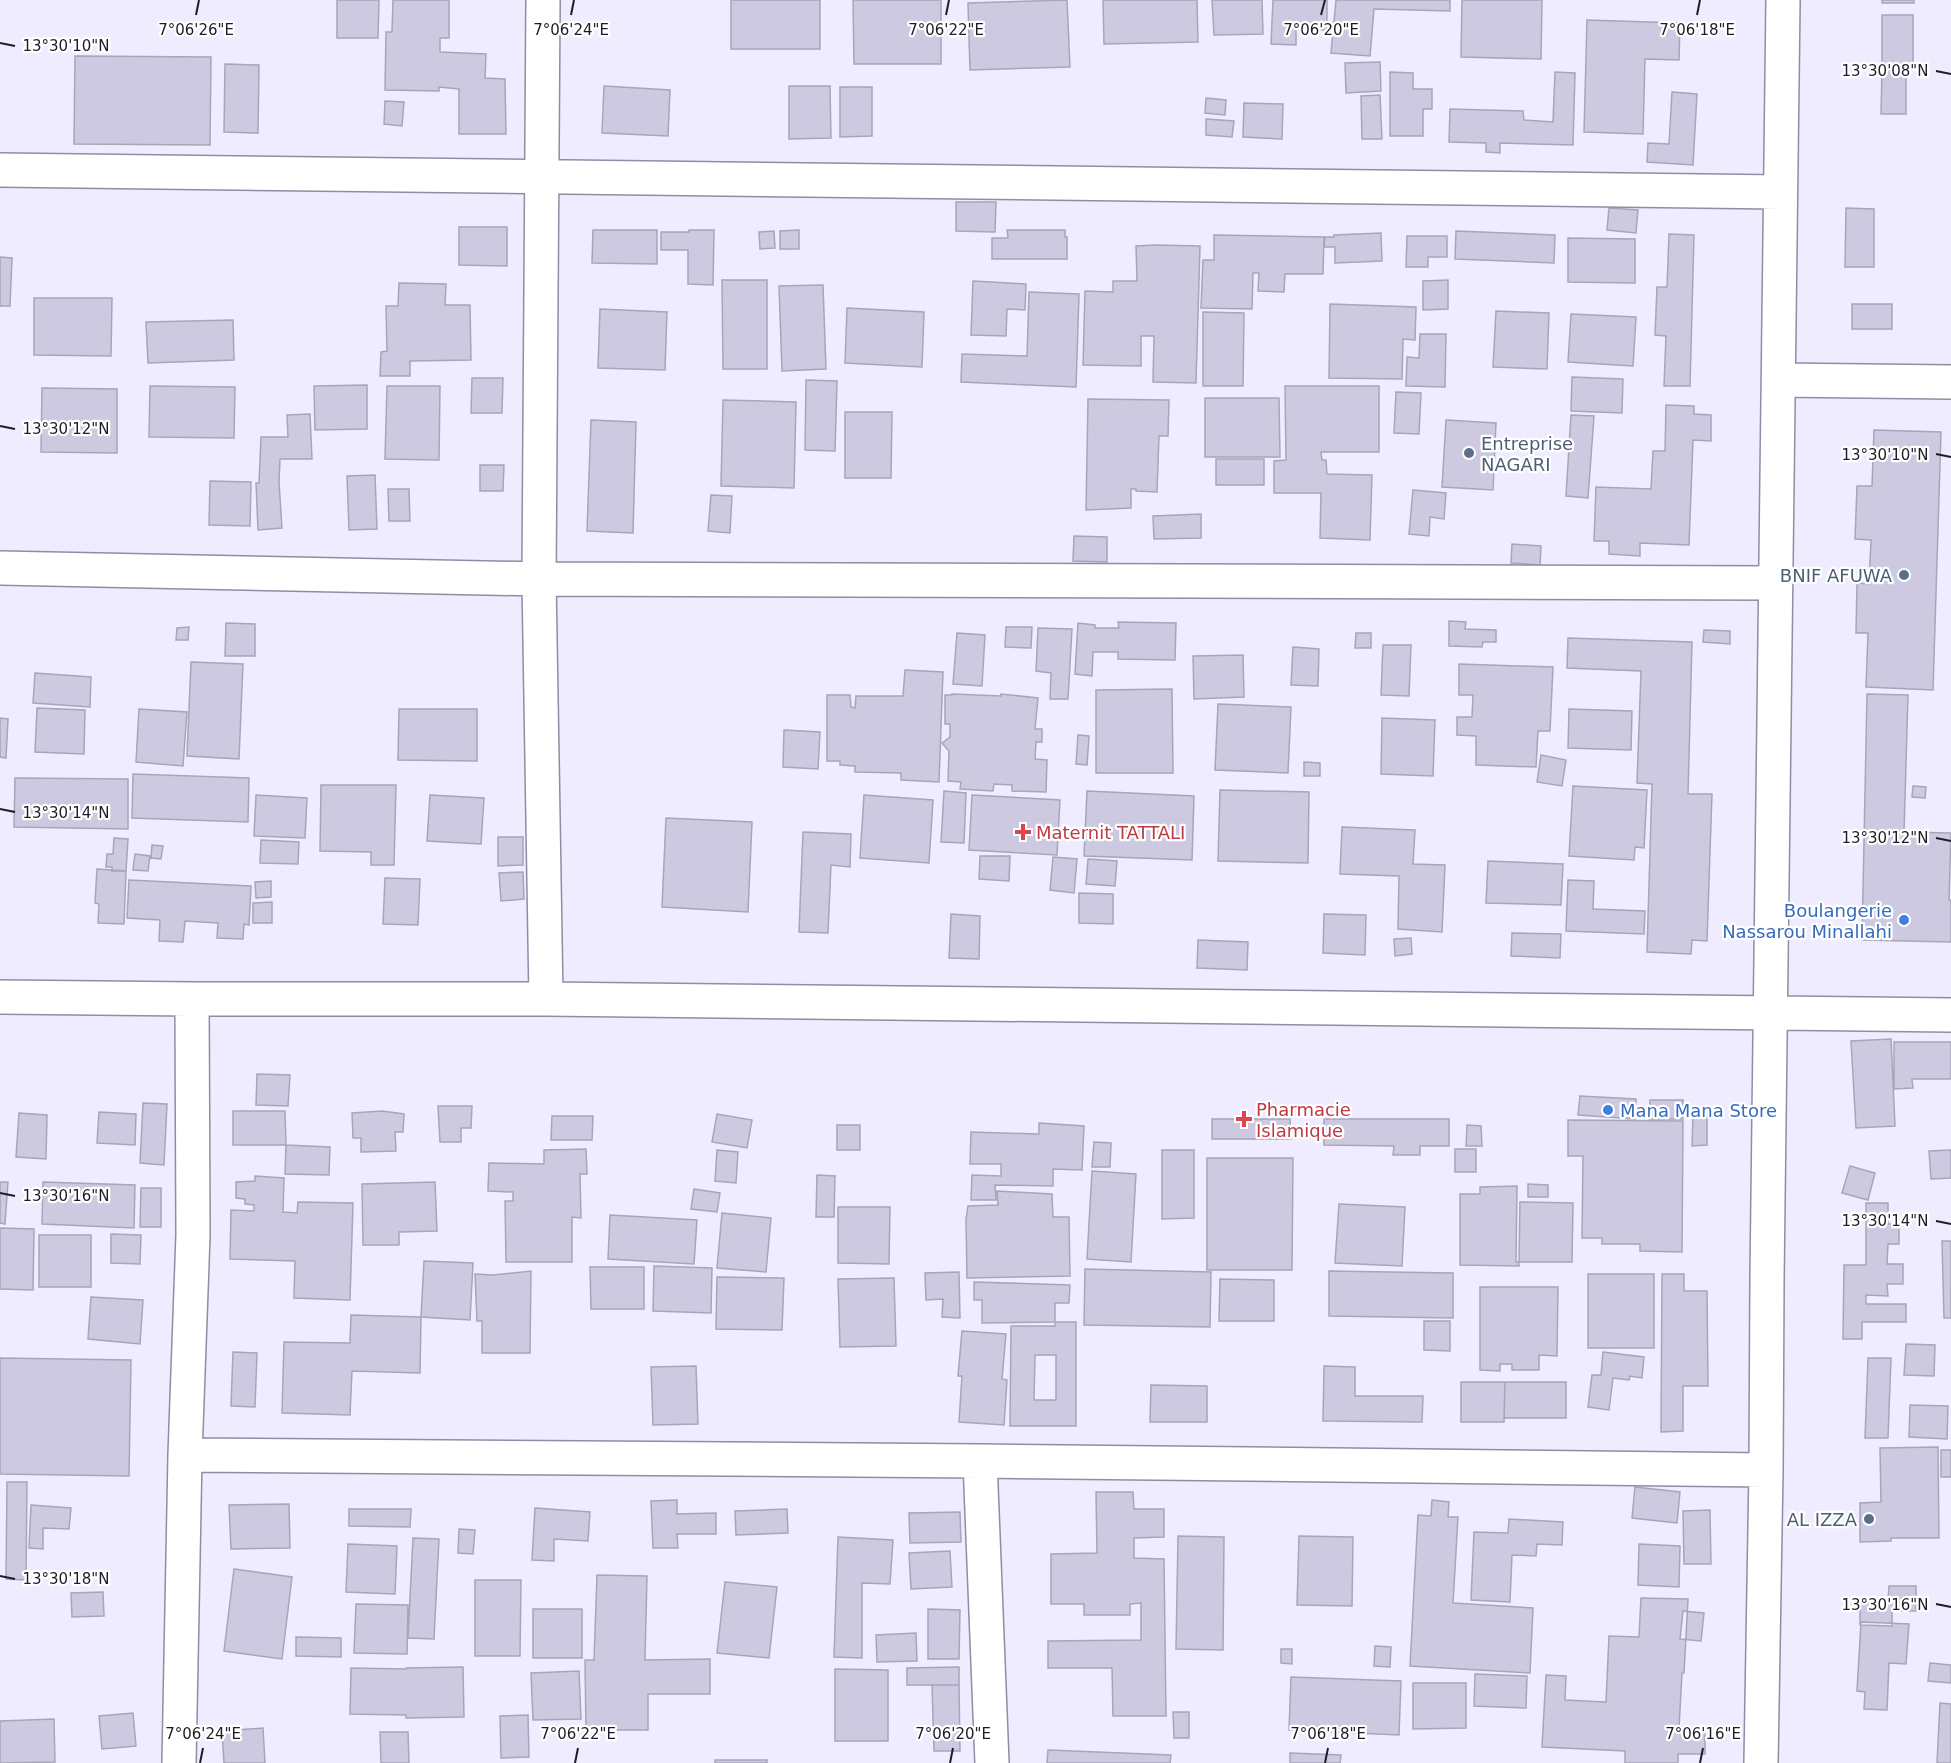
<svg xmlns="http://www.w3.org/2000/svg" width="1951" height="1763" font-family="'DejaVu Sans',sans-serif">
<style>
.building{fill:#cdc9e0;stroke:#a8a4ba;stroke-width:1.5;fill-rule:evenodd}
.lines{fill:none;stroke-linecap:round;stroke-linejoin:round}
.minor-casing{stroke:#908da2;stroke-width:36}
.minor{stroke:#fff;stroke-width:33}
.ticks{fill:none;stroke:#1e1d25;stroke-width:2}
.service-dot{fill:#5c6f8a;stroke:#fff;stroke-width:2}
.health-dot{fill:#e0444e;stroke:#fff;stroke-width:2}
.shop-dot{fill:#3f7fe0;stroke:#fff;stroke-width:2}
.labels{text-anchor:middle;dominant-baseline:central;stroke-width:4.5;stroke-linejoin:round;paint-order:stroke}
.service-label{font-size:18px;fill:#4e5e75;stroke:#fff;text-anchor:end}
.health-label{font-size:18px;fill:#be3a42;stroke:#fff;text-anchor:start}
.shop-label{font-size:18px;fill:#366cbe;stroke:#fff;text-anchor:end}
.ticks-label{font-size:15px;text-anchor:middle;fill:#1e1d25;stroke:#fff;stroke-width:4.5;stroke-linejoin:round;paint-order:stroke}
</style>
<rect width="100%" height="100%" fill="#efecff"/>
<path class="building" d="M337,0h42l-1,38h-41z
M393,0h56v38h-9v14l46,2 -1,24 20,1 1,55h-47v-45l-20,-2v4l-54,-1 1,-58h6z
M731,0h89v49h-89z
M853,0h88v64h-87z
M1067,0l3,67 -100,3 -2,-67z
M1103,0h94l1,42 -94,2z
M1212,0h50l1,34 -49,1z
M1273,0h54v30l-31,-1v16l-25,-1z
M1336,0h114v11l-76,-2 -4,47 -39,-3z
M1462,0h80l-1,59 -80,-2z
M1882,0h32v3h-32z
M1882,15h31v52h-31z
M1587,20l93,3 -1,37 -34,-1 -2,75 -59,-2z
M75,56l136,1 -1,88 -136,-1z
M1380,62l1,29 -35,2 -1,-30z
M225,64l34,1 -1,68 -34,-1z
M1882,70h24v44h-25z
M1390,72l23,1v16h19v20h-9v27h-33z
M1555,72l20,1 -2,72 -73,-2v10l-14,-1v-9l-37,-1 1,-33 73,2 1,9 29,2z
M604,86l66,4 -2,46 -66,-3z
M789,86h41l1,52 -42,1z
M840,87h32v49l-32,1z
M1672,92l25,2 -4,71 -46,-3 1,-19 21,1z
M1380,95l2,44h-20l-1,-43z
M1206,98l20,2 -1,15 -20,-2z
M385,101l19,1 -2,24 -18,-2z
M1244,103l39,1 -1,35 -39,-2z
M1206,119l28,2 -2,16 -26,-2z
M956,202h40l-1,30 -39,-1z
M1609,208l29,2 -2,23 -29,-3z
M1846,208l28,1v58h-29z
M459,227h48v39l-48,-1z
M593,230h64v34l-65,-1z
M689,230h25l-1,55 -25,-1v-34h-27v-18h28z
M799,230v19h-19v-18z
M1007,230h58v7h2v22h-75v-21h16z
M774,231l1,17 -15,1 -1,-17z
M1456,231l99,4 -1,28 -99,-4z
M1381,233l1,28 -47,2v-16h-11l1,-10h9v-2z
M1669,234l25,1 -4,151h-26l2,-50 -11,-1 2,-48h10z
M1214,235l110,2 -1,37h-38l-1,18 -26,-1 1,-18h-6l-1,36 -51,-1 2,-48h11z
M1407,236h40v21h-19v10h-22z
M1568,238l67,1v44l-67,-1z
M1156,245l44,1 -4,137 -43,-1 1,-46h-13v30l-58,-1 2,-74 28,1v-11h24l-1,-35z
M0,257l12,1 -2,48h-10z
M722,280h45v89h-44z
M1448,280v29l-25,1v-29z
M973,281l53,3 -1,26 -18,-1 -1,27 -35,-1z
M399,283l47,1 -1,21h25l1,55 -61,1v15h-30l1,-24 6,-1 -1,-45h12z
M823,285l3,84 -44,2 -3,-85z
M1029,292l50,2 -3,93 -115,-5 1,-28 65,2z
M34,298h78l-1,58 -77,-1z
M1330,304l86,3 -1,33 -12,-1 -1,40 -73,-1z
M1852,304h40v25h-40z
M847,308l77,4 -2,55 -77,-4z
M600,309l67,3 -2,58 -67,-2z
M1496,311l53,2 -2,56 -54,-2z
M1203,312l41,1 -1,73h-40z
M1571,314l65,3 -3,49 -65,-4z
M233,320l1,40 -86,3 -2,-41z
M1420,334h26l-1,53 -39,-1 1,-29 12,1z
M1572,377l51,2 -1,34 -51,-2z
M472,378h31l-1,35h-31z
M806,380l31,1 -2,70 -30,-1z
M367,385v44l-52,1 -1,-44z
M150,386l85,1 -1,51 -85,-1z
M387,386h53l-1,74 -54,-1z
M1285,386h94v66h-58l1,8h4l1,14 45,1 -2,65 -50,-2 1,-45h-47v-32l12,-1z
M42,388l75,1v64l-76,-1z
M1396,392l25,1 -2,41 -25,-1z
M1205,398h74l1,59h-75z
M1088,399l81,1 -1,36h-9l-2,56 -21,-1v-2h-5v19l-45,2z
M723,400l73,2 -2,86 -73,-2z
M1666,405l28,1v8l17,1v26l-18,-1 -4,105 -49,-2v13l-31,-2v-13h-15l2,-54 55,2 2,-38h12z
M845,412h47l-1,66h-46z
M310,414l2,45h-32l-1,23 3,46 -24,2 -2,-47h3l2,-46h27l-1,-22z
M1571,415l23,1 -6,82 -22,-2z
M591,420l45,2 -3,111 -46,-2z
M1446,420l50,3 -3,67 -51,-3z
M1874,430l67,2 -8,258 -67,-3 2,-54h-12l1,-50 12,1 2,-44 -16,-1 2,-53h15z
M1216,459h48v26h-48z
M480,465h24l-1,26h-23z
M375,475l2,54 -28,1 -2,-54z
M210,481l41,1 -1,44 -41,-1z
M388,489h21l1,32h-21z
M1413,490l33,3 -2,26 -14,-2 -1,19 -20,-2z
M711,495l21,1 -2,37 -22,-2z
M1201,514v24l-47,1 -1,-23z
M1074,536l33,1v25l-34,-1z
M1512,544l29,2 -1,19 -29,-2z
M1449,621l17,1 -1,7 31,1v12h-13l-1,5 -33,-1z
M1118,622l58,1 -1,37 -57,-1v-7h-25l-1,24 -17,-2 3,-51 17,2v3h24z
M226,623l29,1v32h-30z
M189,627l-1,13h-12l1,-12z
M1006,627h26l-1,21 -26,-1z
M1038,628l34,1 -4,70h-18l1,-26 -15,-2z
M1704,630l26,1v13l-27,-2z
M957,633l28,2 -3,51 -29,-2z
M1356,633h15v15h-16z
M1568,638l124,4 -4,152h24l-5,147 -15,-1 -1,14 -44,-2 5,-168 -15,-1 4,-112 -74,-3z
M1383,645h28l-2,51 -28,-1z
M1293,647l26,2 -1,37 -27,-1z
M1243,655l1,42 -50,2 -1,-43z
M191,662l52,2 -4,95 -52,-3z
M1459,664l94,3 -3,64h-12l-2,36 -60,-2v-29l-19,-1v-18h15l1,-22h-14z
M905,670l38,2 -4,110 -38,-2v-7l-46,-1v-6l-15,-1v-4h-13v-66h23l1,12 4,1 1,-12h47z
M35,673l56,4 -1,30 -57,-4z
M1172,689l1,84h-77v-83z
M952,694l49,2v-2l37,4 -3,31h7v13h-6l-1,17 12,1 -1,32 -34,-1v-6l-18,-1 -1,7 -33,-2 1,-7 -13,-1 1,-30 -7,-8 8,-6v-13h-5v-29h7z
M1867,694l41,1 -4,137 47,1 -2,67h2v42l-89,-2z
M1218,704l73,3 -3,66 -73,-3z
M37,708l48,2 -1,44 -49,-2z
M139,709l48,3 -4,54 -47,-4z
M399,709h78v52l-79,-1z
M1569,709l63,2 -1,39 -63,-2z
M0,718l8,1 -2,39 -6,-1z
M1382,718l53,2 -2,56 -52,-2z
M784,730l36,2 -2,37 -35,-2z
M1078,735l11,1 -2,29 -11,-1z
M1541,755l25,5 -4,26 -25,-4z
M1304,762l16,1v13h-16z
M133,774l116,4 -1,44 -116,-4z
M15,778l113,1v50l-114,-2z
M321,785h75l-2,80h-23v-13l-51,-1z
M1573,786l74,4 -3,58 -9,-1 -1,13 -65,-4z
M1913,786l13,1 -1,11 -13,-1z
M1220,790l89,2 -1,71 -90,-2z
M944,791l22,2 -2,50 -23,-1z
M1087,791l107,5 -2,64 -108,-4z
M256,795l51,3 -2,40 -51,-2z
M430,795l54,3 -3,46 -54,-3z
M864,795l69,5 -4,63 -69,-5z
M972,795l88,5 -3,55 -88,-5z
M666,818l86,4 -4,90 -86,-5z
M1342,827l73,3 -2,34 32,1 -3,67 -44,-3 1,-53 -59,-2z
M803,832l48,2 -1,33 -19,-2 -3,68 -29,-1z
M498,837h25v28l-25,1z
M114,838l14,1 -2,32h-14v-4h-6l1,-13h6z
M261,840l38,2 -1,22 -38,-1z
M152,845l11,1 -2,13 -10,-1z
M135,854l15,2 -2,15 -15,-1z
M980,856h30l-1,25 -30,-2z
M1053,857l24,2 -3,34 -24,-3z
M1088,859l29,2 -2,25 -29,-2z
M1488,861l75,3 -2,41 -75,-2z
M97,869l29,2 -2,53 -26,-1 1,-19 -4,-1z
M523,872l1,27 -23,2 -2,-28z
M385,878l35,1 -2,46 -35,-1z
M129,880l122,6 -2,39 -5,-1 -1,15 -26,-1 1,-15 -33,-2 -2,21 -24,-1 1,-21 -33,-2z
M1568,880l26,1 -1,28 52,2 -1,23 -78,-3z
M271,881v16l-15,1 -1,-16z
M1079,893l34,1v30l-34,-1z
M272,902v21h-19v-20z
M951,914l29,2 -1,43 -30,-1z
M1324,914l42,1 -1,40 -42,-2z
M1512,933l49,1 -1,24 -49,-2z
M1411,938l1,16 -17,2 -1,-17z
M1198,940l50,2 -1,28 -50,-2z
M1891,1039l4,87 -39,2 -5,-87z
M1894,1042h57v37h-39l1,9 -19,1z
M257,1074l33,1 -2,31 -32,-1z
M1580,1096l56,3 -1,20 -57,-4z
M1650,1100h33v19h-34z
M143,1103l24,1 -3,61 -24,-2z
M438,1106h34l-1,22h-10v14h-21z
M233,1111h52l1,34h-53z
M382,1111l22,3 -1,18h-8l1,19 -35,1v-14h-8l-1,-25z
M99,1112l37,2 -1,31 -38,-2z
M19,1113l28,2 -1,44 -30,-2z
M717,1114l35,6 -5,28 -35,-6z
M552,1116h41l-1,24h-41z
M1693,1116h14v29l-15,1z
M1212,1119h78l1,20h-79z
M1324,1119h125v27h-29v9h-27l1,-9 -70,-1z
M1568,1120l115,1 -1,131 -42,-1v-7h-38v-6h-20l1,-82h-15z
M1039,1123l45,3 -2,44 -29,-1v17l-58,-1 1,15h-25l1,-25 29,1v-12h-31l1,-32 68,2z
M837,1125h23v25h-23z
M1467,1125l14,1 1,20h-16z
M1094,1142l17,1 -1,24h-18z
M286,1145l44,2 -1,28 -44,-1z
M586,1149l1,25h-7l1,44 -9,-1v45h-66l-1,-61h8v-9l-25,-1 1,-28 55,1v-14z
M1455,1149h21v23h-21z
M717,1150l21,2 -2,31 -21,-2z
M1162,1150h32v68l-32,1z
M1951,1150v28l-20,1 -2,-28z
M1207,1158h86l-1,112h-85z
M1850,1166l25,7 -7,27 -26,-7z
M1092,1171l44,3 -5,88 -44,-3z
M817,1175l18,1 -1,41h-18z
M255,1176l29,2 -1,34 14,1 1,-11 55,1 -3,97 -56,-2 1,-37 -65,-2 1,-49 23,1v-6l-9,-1v-5l-9,-1v-16l19,-1z
M0,1182h8l-3,42 -5,-1z
M43,1182l92,3 -1,43 -92,-4z
M435,1182l2,49 -38,1v13h-36l-1,-61z
M1528,1184l20,1v12h-20z
M1517,1186l-1,76h3v4l-59,-1v-71h20v-7z
M141,1188h20v39h-21z
M694,1189l26,4 -3,19 -26,-3z
M997,1191l55,3 1,23h16l1,59 -103,2 -1,-59 2,-13 30,-1z
M1520,1202l53,1 -1,59h-53z
M1866,1203h22v21h11v20h-11l-1,20h16v20h-16l1,12 -22,-1v9h40v18h-44v17h-19l1,-74h22z
M1339,1204l66,3 -3,59 -67,-3z
M838,1207h52l-1,57 -51,-1z
M722,1213l49,5 -5,54 -49,-4z
M610,1215l87,5 -3,44 -86,-5z
M0,1228l34,1 -1,61 -33,-1z
M111,1234l30,1 -1,29 -29,-1z
M39,1235h52v52h-52z
M1942,1241h9v77h-7z
M424,1261l49,2 -3,57 -49,-3z
M654,1266l58,2 -1,45 -58,-2z
M590,1267h54v42h-53z
M1085,1269l126,3 -1,55 -126,-2z
M531,1271l-1,82h-48v-32h-5l-2,-47 18,1z
M1329,1271l124,2v45l-124,-2z
M959,1272l1,46 -18,-1 1,-18 -17,1 -1,-27z
M1588,1274h66v74h-66z
M1662,1274h22v17h23l1,95h-25v45l-22,1z
M717,1277l67,1 -2,52 -66,-1z
M894,1278l2,68 -56,1 -2,-68z
M1220,1279l54,1v41h-55z
M974,1282l96,3 -1,18h-14v19l-73,1v-23h-8z
M1480,1287h78l-1,69 -18,-1v15h-27v-6h-12v7l-20,-1z
M91,1297l52,3 -3,44 -52,-5z
M351,1315l70,2 -1,56 -68,-2 -2,44 -68,-2 2,-71 66,1z
M1424,1321h26v30l-26,-1z
M1055,1322h21v104h-66l1,-100h44zM1035,1355h21v45h-22z
M962,1331l44,3 -4,45 5,1 -3,45 -45,-3 3,-46h-4z
M1906,1344l29,1 -1,31 -30,-1z
M233,1352l24,1 -2,54 -24,-1z
M1603,1352l41,5 -2,21 -12,-2 -1,4 -16,-2 -4,32 -21,-3 4,-32h9z
M0,1358l131,2 -2,116 -129,-2z
M1868,1358h23l-3,80h-23z
M696,1366l2,58 -45,1 -2,-58z
M1324,1366l31,1v29h68l-1,26 -99,-1z
M1461,1382h44l-1,40h-43z
M1505,1382h61v36h-62z
M1151,1385l56,1v36h-57z
M1910,1405l38,1 -1,33 -38,-2z
M1938,1447l1,91h-48v3l-31,1v-39l21,-1 -1,-54z
M1941,1450h10v27h-10z
M7,1482h20l-1,98 -20,-1z
M1635,1487l45,5 -3,31 -45,-5z
M1096,1492h37l1,17h30v28l-30,1v20l30,1 2,157h-53l-1,-48h-64v-27l93,-1v-37l-11,1v11h-46v-11h-33v-50l46,-1z
M677,1500v14l39,-1v21h-39l1,14h-25l-2,-47z
M1432,1500l17,2 -1,15h10l-5,86 80,5 -3,65 -120,-7 8,-151 13,1z
M289,1504l1,44 -59,1 -2,-44z
M31,1505l40,3 -2,21 -26,-1v21l-14,-1z
M535,1508l55,4 -2,29 -34,-2v22l-22,-1z
M349,1509h62l-1,18 -61,-1z
M787,1509l1,24 -52,2 -1,-24z
M1710,1510l1,54h-27l-1,-53z
M960,1512l1,30 -51,1 -1,-30z
M1509,1519l54,3 -1,23 -25,-1 -1,12 -24,-1 -2,47 -39,-2 3,-68 34,1z
M459,1529l16,1 -2,24 -15,-1z
M1178,1536l46,1 -1,113 -47,-1z
M1299,1536l54,1 -1,69 -55,-1z
M838,1537l55,3 -3,44 -28,-1v75l-28,-1z
M413,1538l26,1 -5,100 -26,-1z
M348,1544l49,2 -2,48 -49,-2z
M1639,1544l41,2 -1,41 -41,-2z
M950,1551l2,36 -41,2 -2,-36z
M234,1569l58,8 -10,82 -58,-8z
M597,1575l50,1 -2,84 65,-1v35h-62v36h-62l-1,-70h9z
M475,1580h46l-1,76h-45z
M725,1582l52,5 -8,71 -52,-5z
M1889,1586h27v25h-24v15l-32,-1v-26l28,1z
M103,1592l1,24 -32,1 -1,-24z
M1641,1598l47,1 -4,74h-2l-3,55h26v26h-27v9h-53v-12l-83,-4 4,-72 20,1 -1,24 41,2 3,-66 30,1z
M356,1604l52,1 -1,49 -53,-1z
M533,1609h49v49h-49z
M928,1609l32,1 -1,49h-31z
M1683,1611l21,2 -3,28 -21,-2z
M1861,1622l48,2 -3,40 -17,-1 -2,47 -23,-1 1,-17 -8,-1z
M916,1633l1,28 -40,1 -1,-27z
M296,1637l45,1v19l-45,-1z
M1375,1646l16,1 -1,20 -16,-1z
M1281,1649h11v15l-11,-1z
M1930,1663l21,2v18l-23,-2z
M463,1667l1,50 -58,1v-3l-56,-1 1,-46 55,1v-1z
M959,1667v18h-52v-17z
M835,1669l53,1v71h-53z
M579,1671l2,48 -48,1 -2,-47z
M1475,1674l52,2 -1,32 -52,-2z
M1291,1677l110,4 -2,54 -110,-5z
M1413,1683h53v45l-53,1z
M932,1685h27l1,66h-26z
M1940,1703l11,1v59h-14z
M1173,1712h16v26h-15z
M133,1713l3,33 -34,3 -3,-33z
M528,1715l1,42 -28,1 -1,-42z
M54,1719l1,43 -55,1v-42z
M263,1728l2,35h-41l-2,-32z
M380,1732h28l1,31h-28z
M1048,1750l123,5 -1,8h-123z
M1290,1753l51,2 -1,8h-50z
M715,1760h52v3h-52z"/>
<g class="lines">
<defs>
<path id="minor" d="M543,0l-4,579 7,420
M0,170l1780,22
M1779,380l172,2
M0,568l539,11 1237,4
M0,997l192,2h354l1405,16
M185,1455l795,6 786,9
M980,1461l12,302
M179,1763l6,-308 8,-220 -1,-236
M1761,1763l5,-293 1,-191 16,-1279"/>
</defs>
<use href="#minor" class="minor-casing"/>
<use href="#minor" class="minor"/>
</g>
<path class="ticks" d="M196,15l3,-15M571,15l3,-15M946,15l3,-15M1321,15l4,-15M1697,15l3,-15M0,43l15,3M1936,71l15,3M0,426l15,3M1936,454l15,3M0,809l15,3M1936,838l15,3M0,1193l15,3M1936,1221l15,3M0,1576l15,3M1936,1604l15,3M200,1763l3,-15M575,1763l3,-15M950,1763l3,-15M1325,1763l3,-15M1700,1763l3,-15"/>
<g class="service-dot">
<circle cx="1469" cy="453" r="6"/>
<circle cx="1904" cy="575" r="6"/>
<circle cx="1869" cy="1519" r="6"/>
</g>
<g class="health-dot">
<path d="M1020 823h6v6h6v6h-6v6h-6v-6h-6v-6h6z"/>
<path d="M1241 1110h6v6h6v6h-6v6h-6v-6h-6v-6h6z"/>
</g>
<g class="shop-dot">
<circle cx="1904" cy="920" r="6"/>
<circle cx="1608" cy="1110" r="6"/>
</g>
<g class="labels">
<g class="service-label">
<text x="1481" y="443" text-anchor="start">Entreprise<tspan x="1481" dy="21">NAGARI</tspan></text>
<text x="1892" y="575">BNIF AFUWA</text>
<text x="1857" y="1519">AL IZZA</text>
</g>
<g class="health-label">
<text x="1036" y="832">Maternit TATTALI</text>
<text x="1256" y="1109">Pharmacie<tspan x="1256" dy="21">Islamique</tspan></text>
</g>
<g class="shop-label">
<text x="1892" y="910">Boulangerie<tspan x="1892" dy="21">Nassarou Minallahi</tspan></text>
<text x="1620" y="1110" text-anchor="start">Mana Mana Store</text>
</g>
</g>
<g class="ticks-label">
<text x="196" y="35">7°06'26"E</text>
<text x="571" y="35">7°06'24"E</text>
<text x="946" y="35">7°06'22"E</text>
<text x="1321" y="35">7°06'20"E</text>
<text x="1697" y="35">7°06'18"E</text>
<text x="66" y="51">13°30'10"N</text>
<text x="1885" y="76">13°30'08"N</text>
<text x="66" y="434">13°30'12"N</text>
<text x="1885" y="460">13°30'10"N</text>
<text x="66" y="818">13°30'14"N</text>
<text x="1885" y="843">13°30'12"N</text>
<text x="66" y="1201">13°30'16"N</text>
<text x="1885" y="1226">13°30'14"N</text>
<text x="66" y="1584">13°30'18"N</text>
<text x="1885" y="1610">13°30'16"N</text>
<text x="203" y="1739">7°06'24"E</text>
<text x="578" y="1739">7°06'22"E</text>
<text x="953" y="1739">7°06'20"E</text>
<text x="1328" y="1739">7°06'18"E</text>
<text x="1703" y="1739">7°06'16"E</text>
</g>
</svg>
